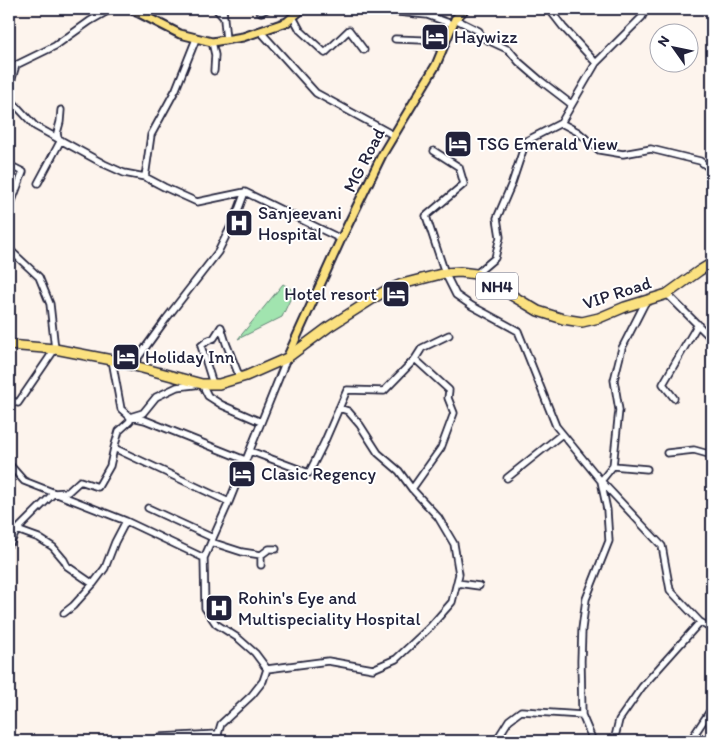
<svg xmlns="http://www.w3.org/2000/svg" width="721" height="750" font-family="Itim,sans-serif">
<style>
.green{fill:#a1e4af;stroke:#628375}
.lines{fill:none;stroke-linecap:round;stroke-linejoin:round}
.minor-casing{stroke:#22223b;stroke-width:9}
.major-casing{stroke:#22223b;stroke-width:11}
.highway-casing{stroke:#22223b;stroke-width:12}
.minor{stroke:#fff;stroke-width:5.5}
.major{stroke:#fbe180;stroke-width:7}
.highway{stroke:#fbe180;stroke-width:9}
.labels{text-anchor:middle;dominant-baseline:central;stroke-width:4;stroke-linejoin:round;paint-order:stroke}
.shield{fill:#fff;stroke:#646476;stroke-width:1}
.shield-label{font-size:16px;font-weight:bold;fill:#22223b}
.poi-label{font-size:18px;fill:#22223b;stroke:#fff;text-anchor:start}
.street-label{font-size:18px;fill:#22223b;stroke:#fff}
</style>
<rect width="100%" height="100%" fill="#fdf4ed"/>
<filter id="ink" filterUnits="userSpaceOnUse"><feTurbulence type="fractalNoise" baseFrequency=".02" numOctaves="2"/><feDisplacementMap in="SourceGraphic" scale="10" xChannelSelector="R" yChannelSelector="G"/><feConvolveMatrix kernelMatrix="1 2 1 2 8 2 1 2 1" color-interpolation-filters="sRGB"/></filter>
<g filter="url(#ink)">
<path class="green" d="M283,284l11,7 -12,26 -44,22z"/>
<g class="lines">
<defs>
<path id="minor" d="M216,9l8,9
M223,9l3,31
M258,9l3,3 6,-3
M549,9l14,18 33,36
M646,9l-4,8 -46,46 -35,60 17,9 21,18 24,4 28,-5 49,12 12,9
M397,12l30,3 25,9
M293,17l7,13 25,23 24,-23 15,20
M455,19l24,12 2,6 28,13 10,12 22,19 30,23
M260,31l56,62 77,42
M395,39l27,1 20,9
M212,42l3,13 -1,16
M9,67l7,-2 39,-19 35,-25 21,-12
M9,89l7,-24
M9,98l26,28 69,38 20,9 21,4 19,10 33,15 48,-10
M58,138l-1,-5 3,-11 1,-12
M434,151l25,16 5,17 -38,32 19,57 11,22 16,11 46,25 38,95 45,55 6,29 2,31 -23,58 -4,30 -1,32 1,54 11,26
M9,165l14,7 -14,37
M145,177l6,-42 25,-46 20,-50
M38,183l23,-43
M9,249l30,28 11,27 5,45 -37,54 -9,-3
M476,274l19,-16 5,-21 -3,-19 15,-35 14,-42 35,-18
M667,294l41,41
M646,301l-24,47 -8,32 5,30 -6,56 -12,15 61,65 8,44 30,32 12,7
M712,329l-4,6 4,7
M287,358l-58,144 -25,56 1,50 11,16 22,14 17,15 12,16 61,-8 45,8 23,-10 34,-32 22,-25 7,-28 -5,-30 -16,-27 -26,-28 29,-41 13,-35 -6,-15 1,-8 -34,-31
M129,361l6,1 31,-43 52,-67 18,-36 9,-24 96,47
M213,384l-12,-38 6,-5 7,-3 7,-11 5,16 14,35
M674,398l-11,-14 35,-60
M339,408l9,3 12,14 18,28 21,18 13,18
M130,417l13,-4 13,-16 21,-10 25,-3 6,12 14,9 39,17
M132,417l13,3 100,40
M114,448l115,54
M250,451l59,22 15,-30 23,-53 37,1 31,-32 7,-11 27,-13
M667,453l27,-3 18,5
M9,464l15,17 102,40 78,37
M613,466l34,3
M507,478l55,-44
M148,508l65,30
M17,530l22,8 14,9 11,13 3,6 26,18
M211,542l31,10 19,3
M9,544l2,-2 6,-12 37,-37 14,-1 12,-11 18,6 12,-21 4,-18 5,-17 11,-10v-4l-9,-8 -9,-49
M261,565v-10l8,-6h7
M457,583l22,3
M64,613l9,-7 20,-22 12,-16 10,-26 11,-21
M155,741l5,-4 58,-3
M221,741l-3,-7 3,-10 31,-29 11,-14 4,-12
M496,741l13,-21 12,-9 61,4
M614,741l5,-21 23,-33 58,-65
M690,741l22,-33"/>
<path id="major" d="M131,9l49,25 32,8 31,-5 44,-15 15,-13
M287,358l54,-119 41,-84 54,-90 19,-46 10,-10"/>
<path id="highway" d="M9,345l46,4 57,11 90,24h17l27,-8 41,-18 43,-32 55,-35 17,-7 43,-11 15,-1 16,2 62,37 25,8 19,3 17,-4 26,-11 42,-13 32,-23 13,-8"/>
</defs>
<use href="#minor" class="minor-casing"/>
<use href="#major" class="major-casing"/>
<use href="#highway" class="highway-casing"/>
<use href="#minor" class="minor"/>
<use href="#major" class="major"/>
<use href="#highway" class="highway"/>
</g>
</g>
<defs>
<symbol id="hotel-square" viewBox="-11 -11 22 22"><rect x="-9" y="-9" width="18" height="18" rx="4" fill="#22223b" stroke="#fff"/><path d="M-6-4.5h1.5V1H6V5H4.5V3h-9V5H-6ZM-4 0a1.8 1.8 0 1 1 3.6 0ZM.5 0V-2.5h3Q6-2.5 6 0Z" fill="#fff"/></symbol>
<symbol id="hospital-square" viewBox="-11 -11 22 22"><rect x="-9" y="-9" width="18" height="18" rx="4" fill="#22223b" stroke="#fff"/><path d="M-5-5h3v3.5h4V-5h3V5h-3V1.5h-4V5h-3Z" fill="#fff"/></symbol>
</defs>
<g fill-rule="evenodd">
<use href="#hotel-square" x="419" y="21" width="32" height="32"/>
<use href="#hotel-square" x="442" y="128" width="32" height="32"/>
<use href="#hospital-square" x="223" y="207" width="32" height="32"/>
<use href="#hotel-square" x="380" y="278" width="32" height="32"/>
<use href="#hotel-square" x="110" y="341" width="32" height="32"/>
<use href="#hotel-square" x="226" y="458" width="32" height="32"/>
<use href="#hospital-square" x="203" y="592" width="32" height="32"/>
</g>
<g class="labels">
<rect class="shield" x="476" y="272.5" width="42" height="27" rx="4"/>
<g class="shield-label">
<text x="497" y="286">NH4</text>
</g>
<g class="poi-label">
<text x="454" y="37">Haywizz</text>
<text x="477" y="144">TSG Emerald View</text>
<text x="258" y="213">Sanjeevani<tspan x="258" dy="21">Hospital</tspan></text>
<text x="377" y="294" text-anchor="end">Hotel resort</text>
<text x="145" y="357">Holiday Inn</text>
<text x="261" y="474">Clasic Regency</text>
<text x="238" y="598">Rohin's Eye and<tspan x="238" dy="21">Multispeciality Hospital</tspan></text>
</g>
<g class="street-label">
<text transform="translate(364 160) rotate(-63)">MG Road</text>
<text transform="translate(617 293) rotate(-18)">VIP Road</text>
</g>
</g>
<rect width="721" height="750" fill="none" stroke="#fff" stroke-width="30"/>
<rect x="15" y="15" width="691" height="720" fill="none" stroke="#22223b" stroke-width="2" filter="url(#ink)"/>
<g transform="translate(674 48) rotate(303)"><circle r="24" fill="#ffffff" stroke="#a7a7b1"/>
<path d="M0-4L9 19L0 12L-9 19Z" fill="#22223b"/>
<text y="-8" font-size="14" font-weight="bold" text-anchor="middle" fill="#22223b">N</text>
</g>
</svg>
